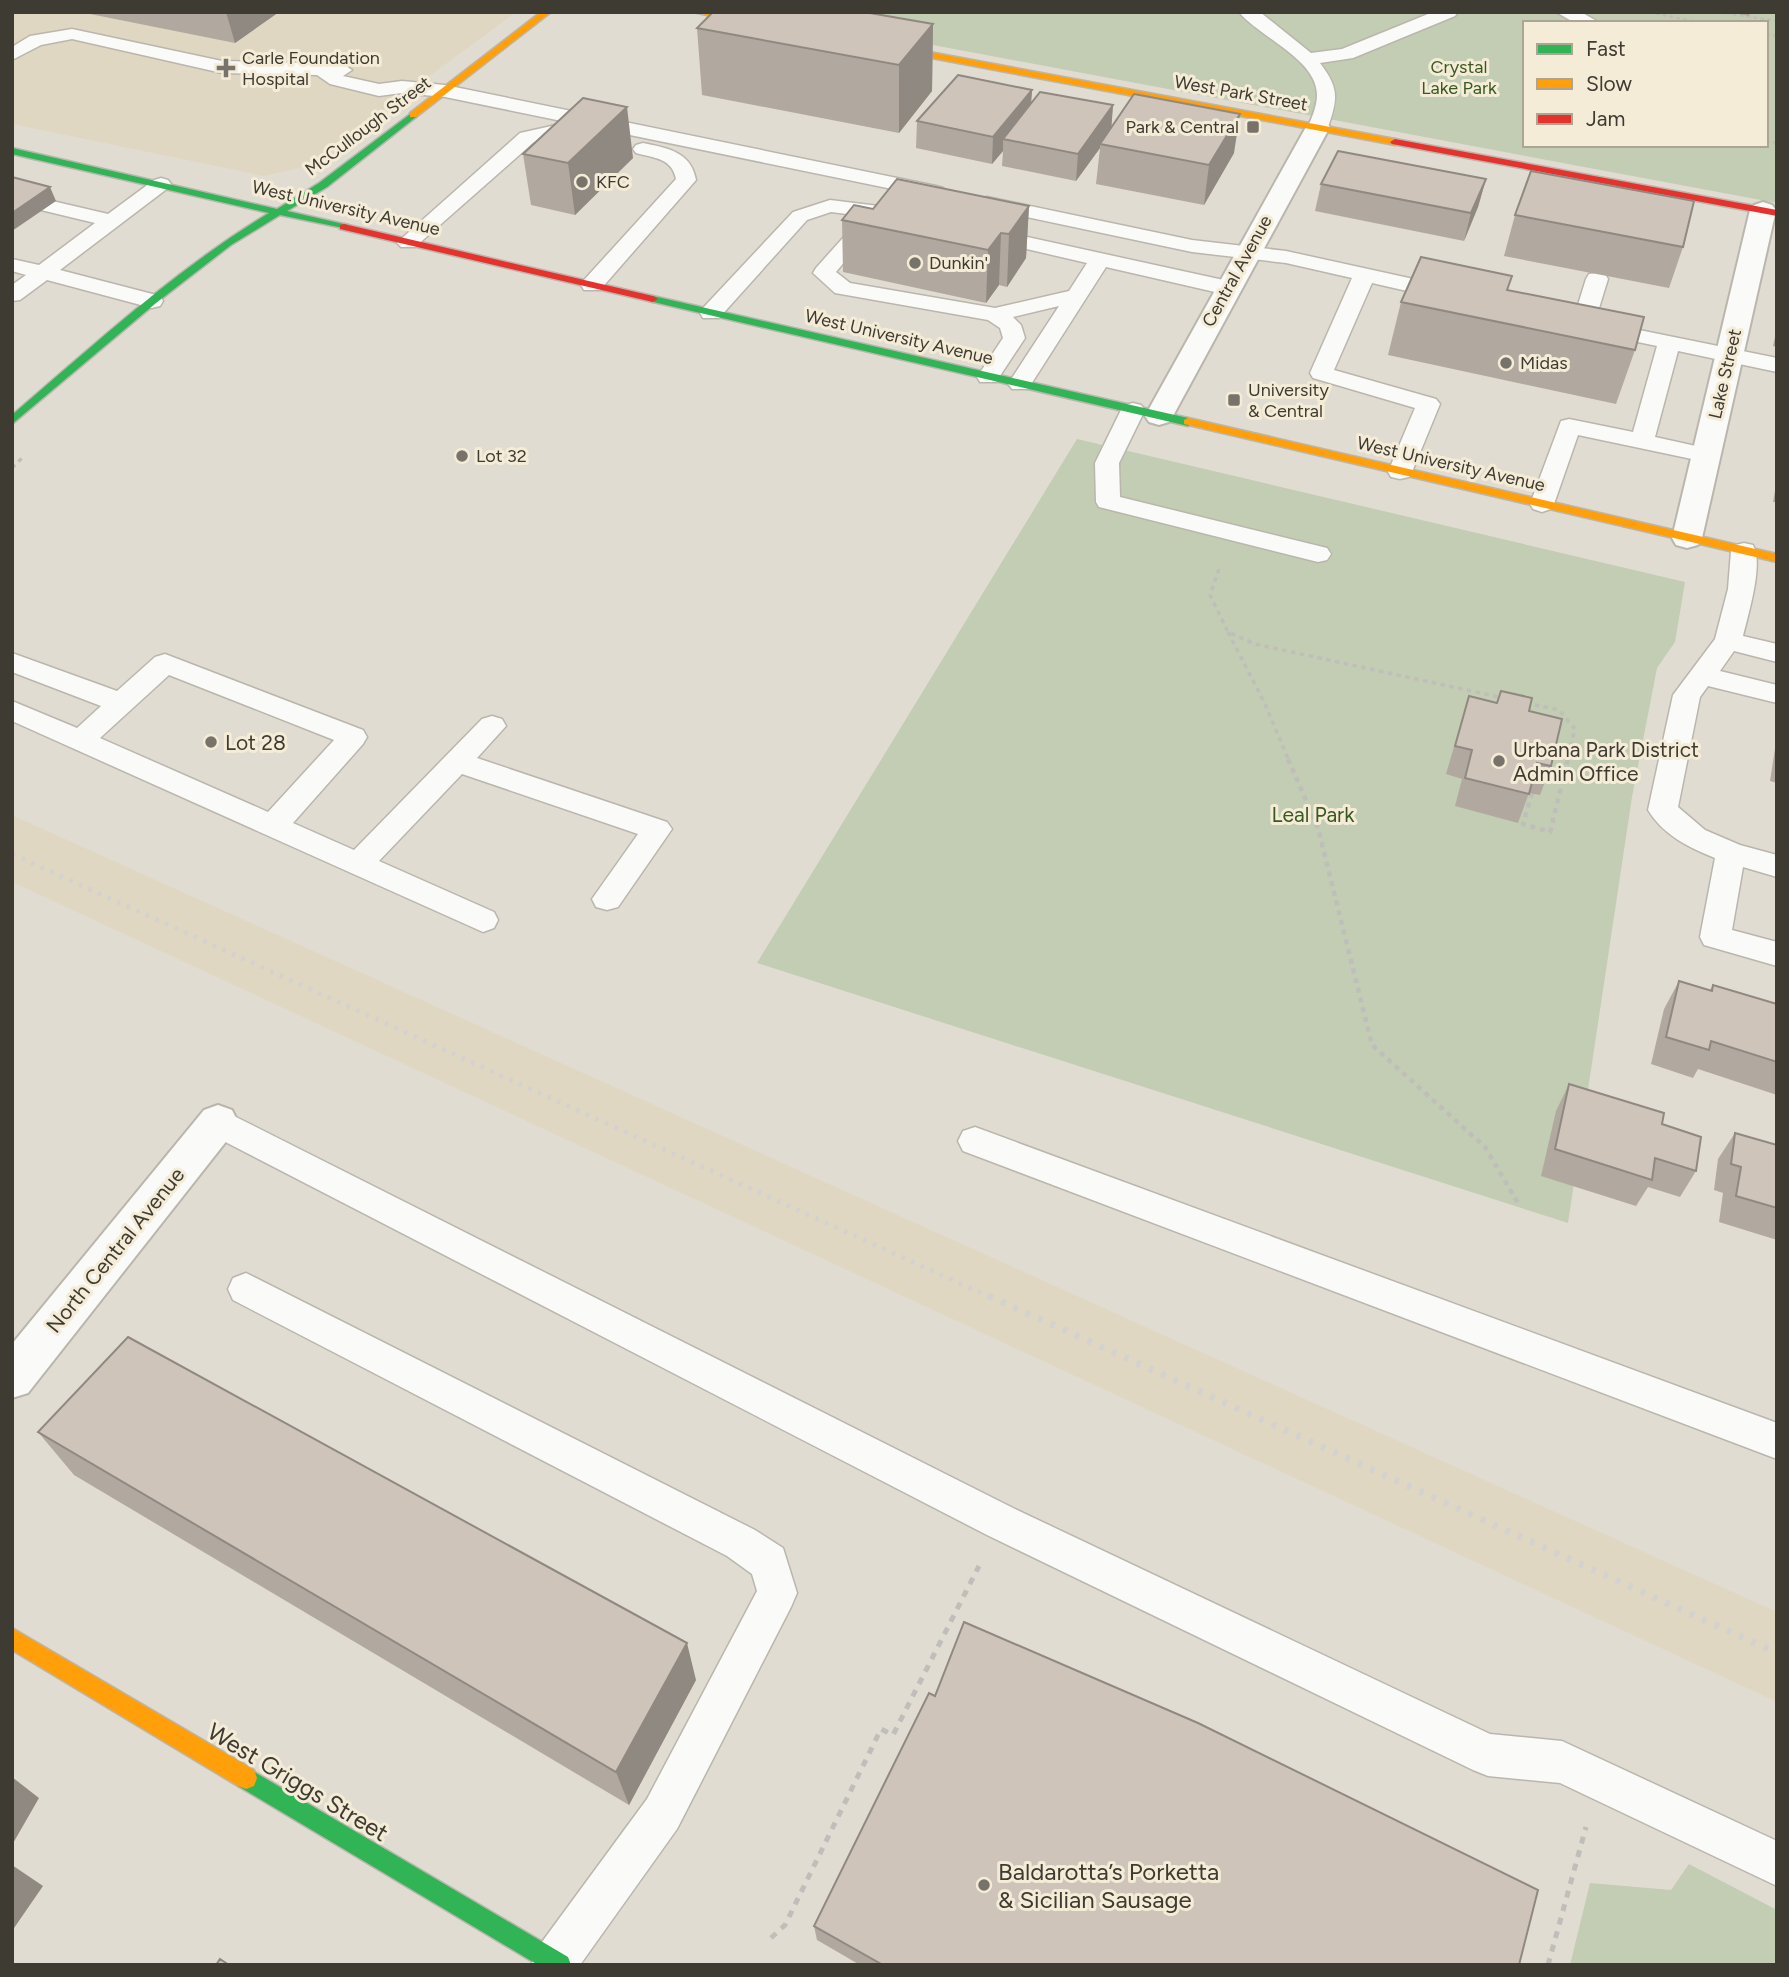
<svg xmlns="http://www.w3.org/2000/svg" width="1789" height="1977" font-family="Figtree,sans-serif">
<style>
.built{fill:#e0d7c3}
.green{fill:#c2cdb3;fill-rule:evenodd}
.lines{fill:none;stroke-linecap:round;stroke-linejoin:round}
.lane-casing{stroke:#bab6ad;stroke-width:3}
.street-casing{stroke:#bab6ad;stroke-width:4}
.fast-casing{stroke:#bab6ad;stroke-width:3}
.slow-casing{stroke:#bab6ad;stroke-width:3}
.jam-casing{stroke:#bab6ad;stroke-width:3}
.path-far3{stroke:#bfbeba;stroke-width:2.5;stroke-dasharray:3.5 3.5;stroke-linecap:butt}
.path-far2{stroke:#bfbeba;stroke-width:3.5;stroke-dasharray:4.5 4.5;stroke-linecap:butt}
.path-far1{stroke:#bfbeba;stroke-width:4.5;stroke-dasharray:5 5;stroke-linecap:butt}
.path{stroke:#bfbeba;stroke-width:5;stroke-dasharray:7 7;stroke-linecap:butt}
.lane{fill:#fafaf8;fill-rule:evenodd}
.street{fill:#fafaf8;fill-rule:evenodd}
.fast{fill:#30b455;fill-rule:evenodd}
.slow{fill:#ff9f0a;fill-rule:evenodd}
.jam{fill:#e5322d;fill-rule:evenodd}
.rail-far1{stroke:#d3d2ce;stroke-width:5;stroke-dasharray:3.5 7;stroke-linecap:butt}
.rail{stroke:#d3d2ce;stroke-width:7;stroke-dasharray:4.5 9;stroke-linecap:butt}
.wall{fill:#b1a99f}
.shaded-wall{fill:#908982}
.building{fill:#cec4b9;stroke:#908982;stroke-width:2}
.poi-dot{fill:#77736a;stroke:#f5ecd7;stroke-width:2.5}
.labels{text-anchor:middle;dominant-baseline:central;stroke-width:6;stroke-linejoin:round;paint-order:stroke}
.far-poi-label{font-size:18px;fill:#3e3b33;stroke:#f5ecd7;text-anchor:start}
.far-park-label{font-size:18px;fill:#395920;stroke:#f5ecd7}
.far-street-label{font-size:18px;fill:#3e3b33;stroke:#f5ecd7}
.poi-label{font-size:21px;fill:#3e3b33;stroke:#f5ecd7;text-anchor:start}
.park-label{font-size:21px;fill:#395920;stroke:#f5ecd7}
.street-label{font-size:21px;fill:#3e3b33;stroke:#f5ecd7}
.near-street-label{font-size:24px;fill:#3e3b33;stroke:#f5ecd7}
.near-poi-label{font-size:24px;fill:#3e3b33;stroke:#f5ecd7;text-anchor:start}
</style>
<rect width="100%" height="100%" fill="#e1dcd1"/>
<path class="built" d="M12,12h504l-208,154 -44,10 -252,-52z
M12,815l1765,797v90l-1765,-820z"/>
<path class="green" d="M755,12h1022v191l-956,-179zM1525,23h241v122h-241z
M1077,439l608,143 -10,60 -18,26 -25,129 -64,426 -811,-260z
M1689,1864l88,46v55h-207l20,-82 81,7z"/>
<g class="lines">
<defs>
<path id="lane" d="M1239,12h21l51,41 31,-4 91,-37h25l-3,4 -102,42 -33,5c19,25 18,35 8,64l-10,6 -10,-6c4,-10 9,-21 9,-32 0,-36 -58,-58 -78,-83z
M1556,12h25l19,11h-25z
M72,29l150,32 121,3 9,6 -9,6 36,8 23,-3 43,4 491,101 7,2 3,4 -3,4 -7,2 -491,-101 -43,-4 -23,3 -49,-12 -13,-9 -95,-2 -150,-34 -31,6 -29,15v-13l18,-11z
M556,125l33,7 3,4 -10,6 -26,-5 -22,5 -119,105h-14l-4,-4 4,-4 119,-106z
M643,143c25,5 48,9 53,37l-96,110h-16l-3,-5 3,-5 92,-101c-4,-21 -22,-21 -40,-26l-3,-4 3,-4z
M161,178l7,2 3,4 -3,4 -108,82 100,26 3,5 -3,5 -8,2 -105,-28 -27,20 -8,1v-16l14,-10 -14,-4v-12l27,6 56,-42 -54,-13 -3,-4 3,-4 7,-2 60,14 46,-34z
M987,197l205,43 94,11 173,38 3,5 -3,5 -8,2 -79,-18 -38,87 102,29 4,5 -28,68 -3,5 -9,2 -9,-2 -3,-5 27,-64 -102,-30 -3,-5 42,-95 -66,-15 -94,-11 -212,-45 -3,-4 3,-4z
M830,200l65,8 7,2 3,4 -3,4 -7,2 -64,-8 -24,8 -88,98h-16l-3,-5 3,-5 90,-96z
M878,220l7,2 3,4 -3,4 -21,8 -28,34 14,11 145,25 74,-17 18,-28 -108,-25 -3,-4 3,-4 7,-2 242,53 8,2 3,5 -3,5 -8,2 -122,-28 -78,122h-16l-4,-5 51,-78 -46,11 8,8 4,13 -29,44h-16l-3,-5 26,-39 -3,-10 -12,-8 -153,-27 -22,-20 3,-5 34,-38z
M1597,273l8,1 3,5 -13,42 182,37v14l-99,-21 -23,86 59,13 4,5 -4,5 -8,2 -128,-27 -24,69 -3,5 -9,3 -9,-3 -3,-5 31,-83 8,-2 64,13 24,-86 -82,-17 -3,-5 14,-45 3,-5z
M1133,403l8,2 4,5 -26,53 1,34 207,51 4,6 -4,6 -9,2 -219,-55 -3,-5 -1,-39 26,-53 4,-5z
M1744,543l9,2c11,18 -5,70 -10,91l34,8v18l-43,-11 -14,20 57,14v18l-69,-17 -8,11 -22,110 27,23 35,15 37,10v22l-34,-10 -11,63 45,12v24l-73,-21 -4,-8 15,-79c-25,-10 -52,-23 -67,-48l25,-115 42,-56 13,-50 3,-38 4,-6z
M12,653l105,38 38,-34 10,-3 198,76 4,7 -4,7 -70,79 61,27 128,-131 10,-3 10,3 4,7 -29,32 190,64 5,7 -54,78 -11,3 -11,-3 -4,-8 46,-65 -176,-60 -83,87 115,51 4,8 -4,8 -11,4 -471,-211v-20l65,27 24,-22 -89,-34zM169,675l165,65 -66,72 -168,-74z
M218,1108l797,401 475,225 72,7 215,100v45l-217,-103 -72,-7 -15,-6 -486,-235 -781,-403 -5,-10 5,-10z
M975,1127l802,296v36l-814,-308 -5,-10 5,-10z
M246,1273l509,257 28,18 14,45 -6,14 -114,222 -97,136h-46l-2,-3 7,-16 108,-147 110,-208 -5,-17 -25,-18 -494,-256 -5,-11 5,-11z"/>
<path id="street" d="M1318,120l8,2 4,5 -157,289 -4,6 -10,3 -10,-3 -4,-6 161,-289 4,-5z
M1763,202l9,3 4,5 -74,328 -4,7 -11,3 -11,-3 -4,-7 78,-328 4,-5z
M218,1105l14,5 6,12 -6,12 -204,259 -16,5v-54l192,-234z"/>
<path id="fast" d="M413,112l5,3 -2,2 -89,70 -40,24 61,14v4l-68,-14 -49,30 -75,58 -144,121v-9c83,-71 164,-146 257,-202l-257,-59v-6l265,61 42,-26z
M653,296l535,122 6,4 -6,4 -539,-125 -1,-2z
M246,1767l322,190 3,8h-33l-300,-179 -3,-8 3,-8z"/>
<path id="slow" d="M541,12h10l-135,105h-6v-4z
M693,12h20l54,12 -4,3z
M881,43l514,96 5,3 -5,3 -517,-97 -2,-2z
M1188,418l589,136v8l-593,-138v-4z
M12,1628l242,142 3,8 -3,8 -8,3 -8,-3 -226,-136z"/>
<path id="jam" d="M1395,139l382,71v6l-385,-72 -2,-2z
M344,224l309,72 5,3 -5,3 -313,-73v-4z"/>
</defs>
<use href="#lane" class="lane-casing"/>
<use href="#street" class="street-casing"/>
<use href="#fast" class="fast-casing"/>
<use href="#slow" class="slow-casing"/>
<use href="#jam" class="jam-casing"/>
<path class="path-far3" d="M1649,12l53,11
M1719,12l58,9
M1766,34l11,2
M1766,141l11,2"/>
<path class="path-far2" d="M12,468l10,-10
M1219,569l-9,26 18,37 27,12 249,54
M1228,632l37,72 24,57
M1526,703l33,7 16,19 -8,32"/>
<path class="path-far1" d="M1288,759l30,69 54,217 113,102 34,58
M1532,793l-9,31 27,8 18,-73"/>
<path class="path" d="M771,1938l14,-13 96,-196 12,6 86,-169
M1548,1965l38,-138"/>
<use href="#lane" class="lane"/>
<use href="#street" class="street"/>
<use href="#fast" class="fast"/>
<use href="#slow" class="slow"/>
<use href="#jam" class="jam"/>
<path class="rail-far1" d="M12,854l980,444"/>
<path class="rail" d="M989,1296l788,357"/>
</g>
<path class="wall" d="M80,12h199l-44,31z
M1729,12h21l-1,4z
M933,24l-1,67 -33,42 -197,-38 -5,-67z
M1032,90l-1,13 82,2 -2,23 123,25 -30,52 -108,-21 4,-36 -24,33 -74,-15 1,-15 -11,13 -76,-16 1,-27z
M523,154l110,4 -58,57 -44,-10z
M1486,179l-8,28 -14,34 -149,-30 6,-27z
M1029,206l-3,52 -19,29 -8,-2 -13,18 -143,-31 -1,-52 31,-11z
M1515,215l168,32 -14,41 -165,-32z
M1508,290l127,60 -19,54 -228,-49 13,-53z
M1777,328v19l-4,-1z
M1777,480v22h-4z
M1501,691l28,20 22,55 -11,29 -11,-2 -11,30 -63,-17 7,-27 -16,-5 23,-78 28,7z
M1777,736v47l-7,-2z
M1679,981l31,9 3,-5 64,19v91l-79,-26 -5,9 -42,-14 13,-55z
M1569,1084l93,40 34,47 -16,26 -32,-10 -12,19 -95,-30 15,-65z
M1735,1133l42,12v95l-58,-18 4,-29 -9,-3 4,-31z
M38,1432l658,248 -67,125 -555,-330z
M814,1926l705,39h-659l-43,-25z"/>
<path class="shaded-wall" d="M226,12h53l-44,31z
M933,24l-1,67 -33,42v-68z
M1032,90l-2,27 -27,22v12l-11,13 1,-27z
M1113,105l-2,28 -11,11v4l-24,33 2,-27z
M627,107l6,51 -58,57 -7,-52z
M1240,114l-6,39 -30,52 5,-40z
M1486,179l-8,28 -14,34 7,-28z
M50,187l6,14 -44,30v-18z
M1029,206l-3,52 -19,29 2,-53z
M1001,233l-2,52 -13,18 2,-53z
M687,1643l9,37 -67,125 -13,-33z
M12,1777l27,21 -27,47z
M12,1865l31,21 -31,45z"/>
<path class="building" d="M713,12h151l69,12 -34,41 -202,-37z
M958,75l74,15 -39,47 -76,-16z
M1040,92l73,13 -35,49 -75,-15z
M1134,94l106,20 -31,51 -109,-21z
M583,98l44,9 -59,56 -45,-9z
M1338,151l148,28 -15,34 -150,-29z
M1531,171l163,30 -11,46 -168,-32z
M12,177l38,10 -38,26z
M897,179l132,27 -20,28 -8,-1 -13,17 -146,-30 12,-15 19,4z
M1421,257l91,19 -5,14 137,27 -9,33 -234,-48z
M1501,691l31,7 -3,13 33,8 -11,47 -14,-3 -8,31 -64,-16 7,-28 -17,-4 14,-50 28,7z
M1679,981l33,10 1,-6 64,19v58l-66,-21 -2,9 -43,-13z
M1569,1084l95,29 -2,11 39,13 -5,34 -41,-13 -3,22 -97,-31z
M1735,1133l42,12v63l-41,-12 5,-29 -10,-3z
M128,1337l559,306 -71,129 -578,-340z
M964,1622l234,101 340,167 -19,75h-636l-69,-39 115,-233 6,3z
M220,1959l9,6h-13z"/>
<g class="poi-dot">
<path d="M222.5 57.5h7v7h7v7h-7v7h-7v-7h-7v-7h7z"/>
<rect x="1246" y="120" width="14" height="14" rx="3.5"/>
<circle cx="582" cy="182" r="7"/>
<circle cx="915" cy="263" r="7"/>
<circle cx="1506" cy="363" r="7"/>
<rect x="1227" y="393" width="14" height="14" rx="3.5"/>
<circle cx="462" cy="456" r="7"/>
<circle cx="211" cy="742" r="7"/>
<circle cx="1499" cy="761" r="7"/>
<circle cx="984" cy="1885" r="7"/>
</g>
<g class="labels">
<g class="far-poi-label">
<text x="242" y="58">Carle Foundation<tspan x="242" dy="21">Hospital</tspan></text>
<text x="1239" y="127" text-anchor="end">Park &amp; Central</text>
<text x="596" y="182">KFC</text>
<text x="929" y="263">Dunkin'</text>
<text x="1520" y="363">Midas</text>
<text x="1248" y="390">University<tspan x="1248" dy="21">&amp; Central</tspan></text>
<text x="476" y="456">Lot 32</text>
</g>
<g class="far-park-label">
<text x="1459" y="67">Crystal<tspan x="1459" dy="21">Lake Park</tspan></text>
</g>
<g class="far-street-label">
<text transform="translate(1241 93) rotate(10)">West Park Street</text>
<text transform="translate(368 126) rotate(-37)">McCullough Street</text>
<text transform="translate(346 208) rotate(13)">West University Avenue</text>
<text transform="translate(1237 271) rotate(-61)">Central Avenue</text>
<text transform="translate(899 337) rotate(13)">West University Avenue</text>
<text transform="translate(1725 374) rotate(-77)">Lake Street</text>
<text transform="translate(1451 464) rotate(13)">West University Avenue</text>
</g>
<g class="poi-label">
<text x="225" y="742">Lot 28</text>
<text x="1513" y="749">Urbana Park District<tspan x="1513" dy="24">Admin Office</tspan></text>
</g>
<g class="park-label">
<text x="1313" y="814">Leal Park</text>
</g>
<g class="street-label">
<text transform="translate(115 1250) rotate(-51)">North Central Avenue</text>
</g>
<g class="near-street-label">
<text transform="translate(298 1782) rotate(31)">West Griggs Street</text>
</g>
<g class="near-poi-label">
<text x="998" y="1871">Baldarotta’s Porketta<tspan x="998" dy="28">&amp; Sicilian Sausage</tspan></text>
</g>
</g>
<rect width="1789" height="1977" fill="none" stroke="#3e3b33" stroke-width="28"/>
<rect x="1523" y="21" width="245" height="126" fill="#f5ecd7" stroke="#aca595" stroke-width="2"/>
<rect x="1537" y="44" width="35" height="10" fill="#30b455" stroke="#aca595" stroke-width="2"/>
<text x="1586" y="56" font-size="21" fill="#3e3b33">Fast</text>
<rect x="1537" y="79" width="35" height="10" fill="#ff9f0a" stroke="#aca595" stroke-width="2"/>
<text x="1586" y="91" font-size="21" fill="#3e3b33">Slow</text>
<rect x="1537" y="114" width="35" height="10" fill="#e5322d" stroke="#aca595" stroke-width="2"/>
<text x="1586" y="126" font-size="21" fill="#3e3b33">Jam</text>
</svg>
